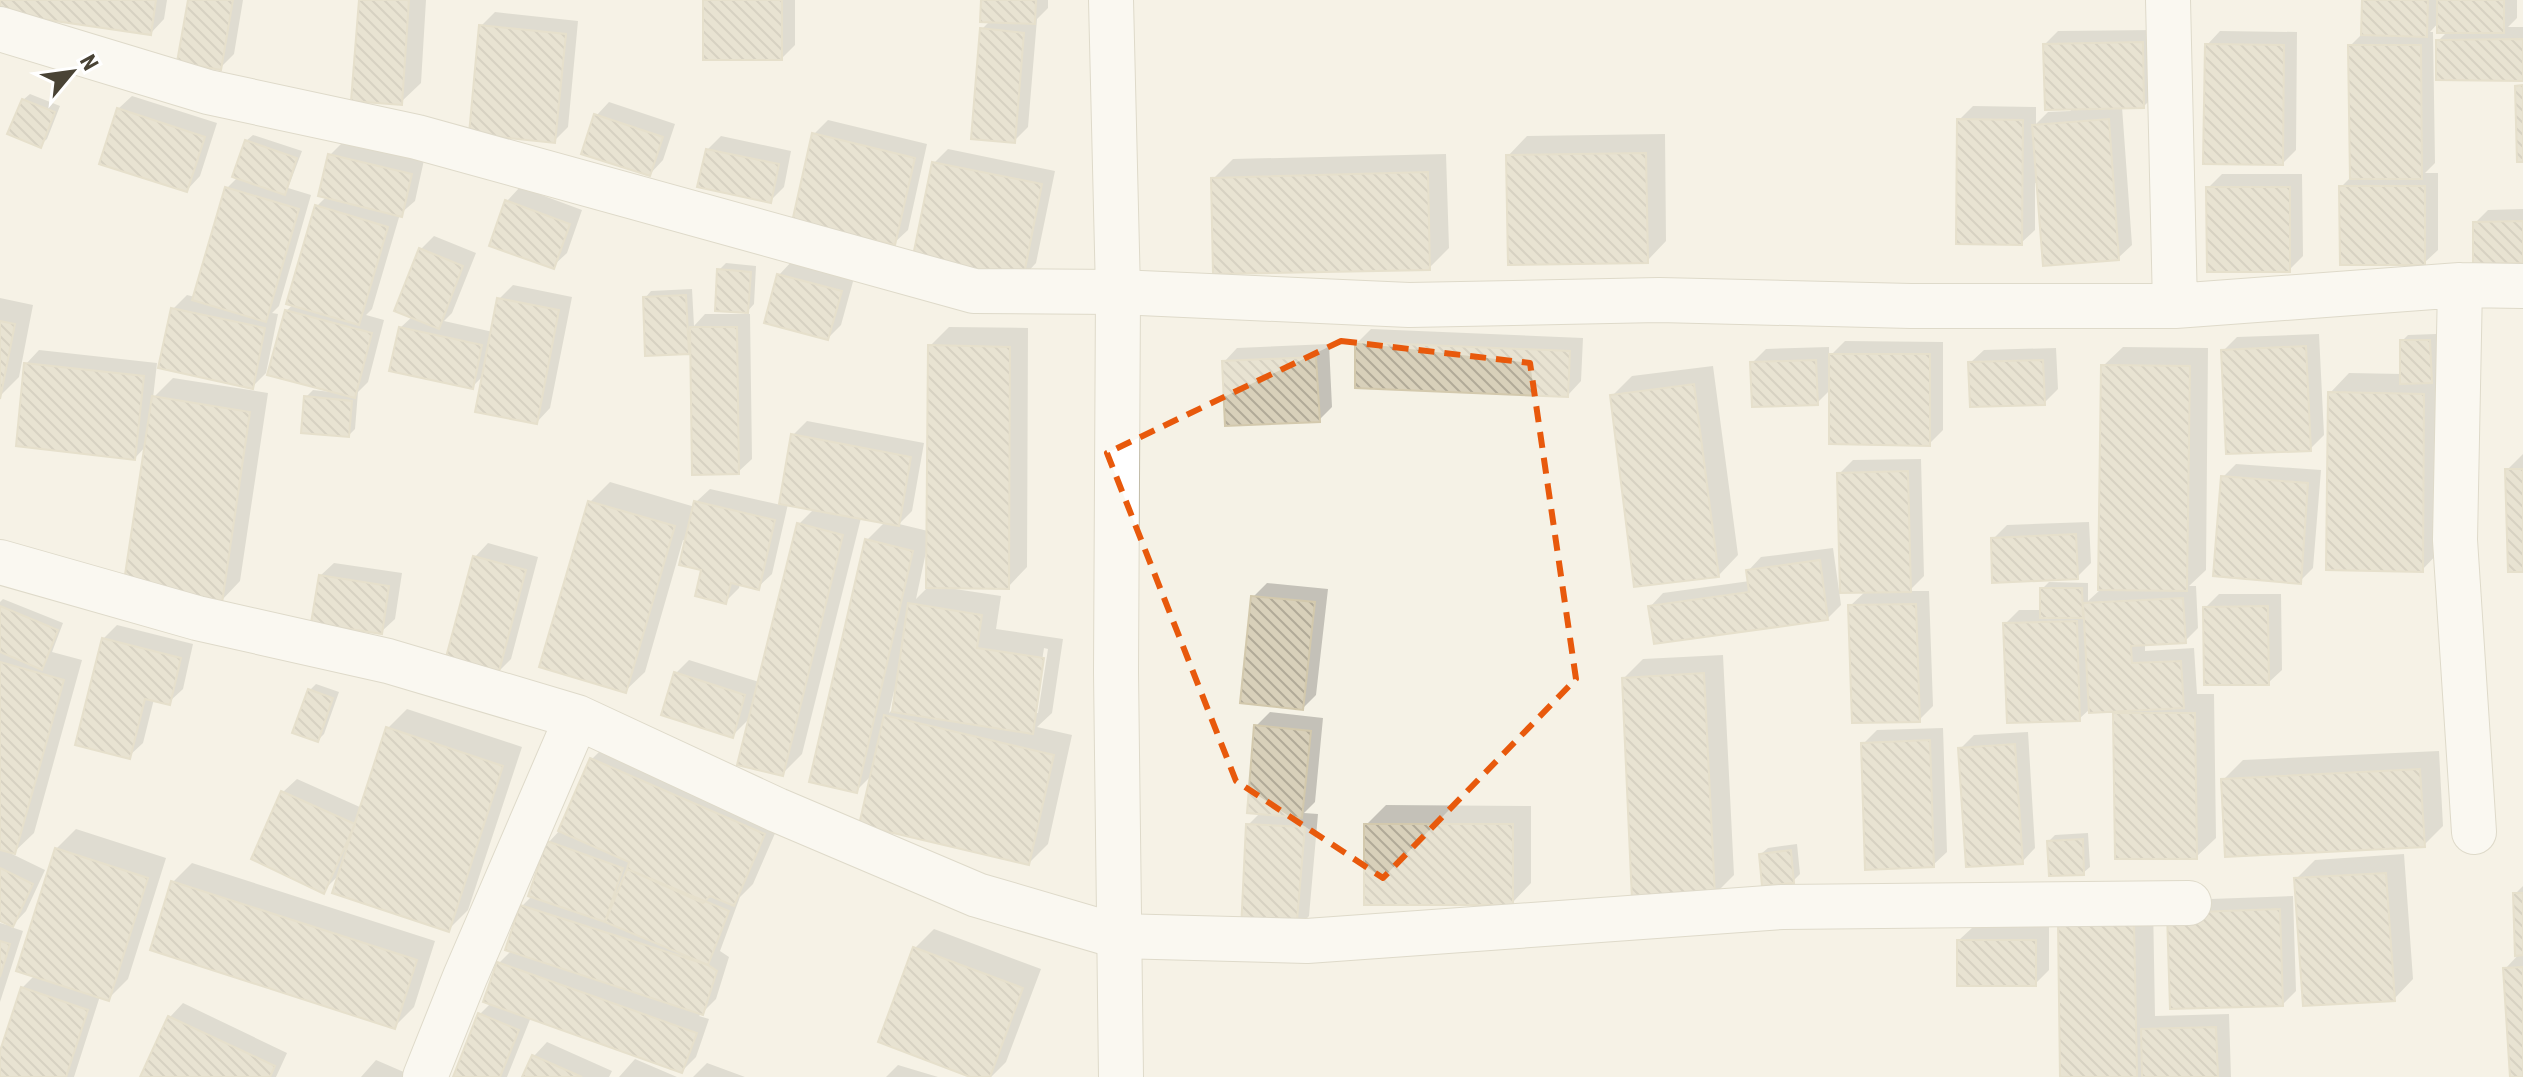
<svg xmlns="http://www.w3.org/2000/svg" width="2523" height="1077" font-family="'Roboto Condensed',sans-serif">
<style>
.shadow{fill:#0003;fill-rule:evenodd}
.building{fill:url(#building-back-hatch);stroke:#d3c9ad;stroke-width:2}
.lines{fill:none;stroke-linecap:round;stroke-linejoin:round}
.minor-casing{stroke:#c2bca8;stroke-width:46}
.tertiary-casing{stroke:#c2bca8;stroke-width:46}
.minor{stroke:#fff;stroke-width:44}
.tertiary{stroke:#fff;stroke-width:44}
.marked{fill:none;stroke:#e8590c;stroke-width:6;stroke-dasharray:16 10;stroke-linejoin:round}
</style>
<defs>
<pattern id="building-back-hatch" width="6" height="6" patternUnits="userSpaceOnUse" patternTransform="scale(2)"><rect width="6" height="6" fill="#d8d0ba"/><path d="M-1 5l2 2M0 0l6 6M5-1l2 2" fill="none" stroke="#b1aa98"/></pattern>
</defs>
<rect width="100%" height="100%" fill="#f5f2e6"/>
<path class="shadow" d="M1,0h166l-3,19 -13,14z
M190,0h53l-9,54 -14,14z
M361,0h65l-5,83 -20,19z
M705,0h90v45l-13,13z
M983,0h65v8l-11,11 -9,108 -14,14 -32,-112 9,-9z
M2364,0h153v18l-9,9h15v52l-85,-38 10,-10 -9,-9 -9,10h3l2,131 -10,10h13v77l-14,13 -83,-76 11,-11 -2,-130 13,-13z
M495,12l83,9 -10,106 -14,14 -73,-115z
M2156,30l1,63 -13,13 -22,1 10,138 -14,13 -80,-75h-3v47l-14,13 -62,-123 14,-14 63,1v17l12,-12 23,-1 -26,-67 13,-13z
M2220,31l77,1 -1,118 -13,13 -76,-118z
M30,94l30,12 -13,33 -7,6 -17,-45z
M132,96l85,27 -17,53 -13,14 -69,-81z
M609,102l66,22 -12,36 -13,14 -54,-58z
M828,120l99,24 -19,86 -14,13 -80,-109z
M1665,134l1,107 -19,20 -139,-105 19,-20z
M253,135l49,16 -14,37 23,7 -32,111 -7,7 6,1 -12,59 -14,14 -79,-78 14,-14 8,2 32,-109 11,-11 8,-36z
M721,136l70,15 -7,36 -14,14 -63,-51z
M343,142l81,18 -9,41 -15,13 -28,95 -6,6 18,5 -16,62 -10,10 -3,37 -6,6 -43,-38 7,-7 18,2v-2l-45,-79 8,-7 23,-98 10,-10 3,-41z
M948,149l107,22 -19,92 -13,14 -89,-114z
M1446,154l3,94 -20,20 -216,-89 20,-20z
M2222,174h80l1,82 -14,14 -81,-82z
M520,187l62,23 -15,43 -14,13 -46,-65z
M2523,209v52l-48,-38 13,-13z
M434,236l42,17 -24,60 -8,8 49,11 6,-33 14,-14 59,12 -22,111 -13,14 -52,-48 -13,13 -72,-59 13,-12 7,-66z
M792,261l62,17 -13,47 -13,13 -49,-63z
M726,263l30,3 -2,38 -9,10 -26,-44z
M692,289l2,37 11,-12h45l2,145 -14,13 -46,-124 -4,4 -43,-54 6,-7z
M0,298l33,7 -14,72 -19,19z
M949,327l79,1 -1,239 -19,20 -53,-1v3l46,7 -5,33 67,10 -11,74 -15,14 35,8 -24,109 -19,19 -156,-89 -17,17 11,-251 18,-18 -24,-4 -59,236 -20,20 -31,-57 -19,19 -56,-63 13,-13 70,22 40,-158 15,-15 -26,-5 -16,70 -14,13 -18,-4 -1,5 -14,14 -38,-61 -4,-1 -38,132 -20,19 -35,-189 20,-20 85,25 1,-5 14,-13 71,16 12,-70 14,-14 117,22 -12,68 -13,13 29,7 2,-185zM926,552l2,35 -12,12zM1044,648l4,1 -10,64h-4zM894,691l3,1 -2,15 -6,6z
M1371,329l212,9 -2,43 -13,14 -211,-52z
M2319,334l5,101 -14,14 -87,-98 14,-14z
M2436,334l5,216 -19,20 -92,-177 19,-20 53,1v-33l6,-6z
M1845,341l98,1v88l-14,14 -98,-55 -14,14 -65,-40 14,-14 63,-2v10z
M1329,344l3,63 -13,13 -95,-58 13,-14z
M2123,347l85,1 -2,222 -17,16h7l2,42 -13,13 -40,3v7l49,-3 3,46h17l2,144 -20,19 -81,-143 4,-4 -28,-2 -12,11 -74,-95 14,-14h23v-21l7,-7 39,1v18l12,-11 3,-224z
M2056,348l2,41 -14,14 -74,-40 14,-13z
M39,350l118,13 -4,35 20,-20 95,15 -28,188 -19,20 -75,-155 -11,12 -109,-94z
M1713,366l25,189 -19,20 -107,-179 20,-20z
M2523,454v116l-16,-100z
M1921,459l3,117 -15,15h20l4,115 -14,14 -69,-114 16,-15 -27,-117 14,-14z
M2236,464l85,6 -8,98 -13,13 -77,-104z
M2089,522l2,41 -14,14 -84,-38 14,-14z
M488,543l50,14 -27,102 -14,14 -22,-116z
M1833,548l8,57 -14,14 -177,-12 13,-14 87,-12 -2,-10 13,-14z
M334,563l68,10 -7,46 -14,13 -61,-56z
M1267,583l61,6 -12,106 -13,13 -50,-111z
M2219,594h62l1,76 -14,13 -63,-75z
M3,599l60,24 -11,29 30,8 -48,173 -22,21 33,16 -19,41 -15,16 12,4 -23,71v-79l7,2 1,-2 -8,-4v-317z
M117,625l76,19 -10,45 -14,13 -15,-3 -11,44 -14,13 -26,-117z
M1723,655l11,220 -20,20 -90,-217 19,-19z
M316,684l23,8 -15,42 -6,6 -8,-50z
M407,709l115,38 -54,163 -20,20 -108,-56 -17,17 -40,-99 14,-13 65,29 26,-80z
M1270,712l53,6 -8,84 -11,11 14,1 -9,102 -13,14 -48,-105 13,-13 -5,-86z
M1943,728l4,124 -14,13 -70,-121 14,-14z
M2028,732l7,116 -13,14 -62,-113 14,-14z
M611,740l172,75 -30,69 -13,13 -20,54 9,6 -13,42 -17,17 10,3 -13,38 -14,14 -151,-54 -24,60h-52l25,-63 11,-11 8,-40 13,-13 10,-44 11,-11 16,-53 11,-12 32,-71z
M2439,751l4,75 -19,19 -201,-65 20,-20z
M1386,805l145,1v77l-19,20 -146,-78z
M76,829l90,29 -38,121 -20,20 -8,-3 -26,81h-74v-20l22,-69 13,-13 21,-126z
M2088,833l2,34 -7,6 -34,-32 6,-6z
M1797,844l3,30 -7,7 -32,-27 7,-6z
M2404,854l9,125 -19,20 -98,-120 19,-19z
M192,863l243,78 -21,66 -20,20 -221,-145z
M2523,886v191h-11l-7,-108 15,-16 -5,-59z
M2293,896l3,95 -13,13 -101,-104z
M2153,903l2,113 74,-2 2,63h-169l-2,-154z
M1973,927h76v43l-14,14 -76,-44z
M934,929l107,40 -35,93 -15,15h-16l-60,-129z
M183,1003l104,50 -11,24h-134l28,-60z
M547,1042l65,29 -3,6h-85l10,-21z
M635,1059l42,18h-58z
M376,1060l37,16 -1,1h-51z
M707,1063l38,14h-52z
M898,1065l40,12h-52z"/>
<path class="building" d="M0,0h156l-5,35 -151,-22z
M188,0h45l-12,70 -44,-8z
M359,0h50l-7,105 -51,-4z
M703,0h79v60h-79z
M981,0h55l-1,24 -55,-2z
M2362,0h66l-1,37 -66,-2z
M2437,0h67v33h-67z
M479,25l87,9 -11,109 -86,-9z
M980,28l44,5 -9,110 -44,-4z
M2523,39v42l-87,-1v-40z
M2143,42l1,66 -99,2 -2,-66z
M2205,44l79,1 -1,120 -80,-1z
M2348,45h73l1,134h-72z
M2523,85v77h-6l-2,-76z
M22,99l33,13 -14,36 -34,-14z
M117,108l88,29 -18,55 -88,-28z
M594,114l69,23 -13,39 -69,-22z
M1957,119l66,1 -1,125 -66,-1z
M2109,119l10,141 -76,6 -11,-141z
M812,133l103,25 -20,87 -103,-23z
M245,140l52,18 -12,37 -53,-18z
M706,149l73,15 -8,39 -74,-16z
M1646,153l2,110 -140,2 -2,-110z
M328,154l84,20 -10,43 -84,-21z
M932,162l110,22 -19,95 -110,-23z
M1428,172l2,98 -217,4 -2,-96z
M2339,186h86v79h-85z
M225,187l74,22 -33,113 -74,-22z
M2206,187h84v85h-83z
M505,200l65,24 -16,45 -65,-23z
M315,205l73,22 -29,98 -73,-21z
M2523,221v42l-50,1v-42z
M419,248l44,18 -24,63 -45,-18z
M717,269l34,3 -3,41 -33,-2z
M777,274l65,17 -14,49 -64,-17z
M686,295l3,59 -44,2 -2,-59z
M497,298l62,12 -22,114 -62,-12z
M171,308l94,20 -12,61 -95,-21z
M285,310l87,23 -17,65 -88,-23z
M0,321l15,3 -15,75z
M399,327l83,18 -9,44 -84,-18z
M690,327h47l2,147 -47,1z
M2400,340h30l2,43 -32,1z
M1355,342l215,9 -2,46 -213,-9z
M928,345l82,2 -1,242 -83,-1z
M2306,346l5,105 -85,3 -5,-104z
M1829,354h101v92l-101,-2z
M1316,357l4,65 -95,4 -3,-65z
M1816,360l2,45 -66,2 -2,-45z
M2043,360l2,45 -75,2 -2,-45z
M24,363l120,13 -9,84 -119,-14z
M2101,365l89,1 -3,225 -89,-1z
M1694,384l25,193 -85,10 -24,-192z
M2328,392l96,2 -1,178 -97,-2z
M152,396l98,16 -28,191 -99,-15z
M304,396l48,5 -3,36 -48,-4z
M791,434l120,23 -12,69 -120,-22z
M2505,469h18v103h-15z
M1908,471l3,121 -71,1 -3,-120z
M2221,476l87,7 -7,101 -88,-8z
M588,501l87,25 -49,167 -87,-26z
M694,501l81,19 -16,70 -28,-7 -5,21 -31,-8 6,-26 -22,-5z
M797,523l46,12 -60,241 -46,-11z
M2076,534l2,45 -86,4 -1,-45z
M865,539l48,12 -56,242 -48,-11z
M473,556l53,14 -28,105 -53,-14z
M1820,560l8,60 -174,24 -6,-38 101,-14 -3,-22z
M319,575l70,11 -7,48 -71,-11z
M2040,588h42l1,30h-43z
M1251,596l64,6 -12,108 -63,-7z
M2183,598l3,45 -55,3 1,17 49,-2 3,47 -95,5 -6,-110z
M908,603l74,12 -5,33 67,10 -11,76 -141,-22z
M1916,604l4,118 -68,1 -4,-118z
M0,606l58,24 -16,40 -42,-18z
M2268,606l1,79h-65l-1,-78z
M2077,621l3,100 -73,2 -4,-100z
M102,638l79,20 -11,47 -25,-6 -15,60 -55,-14z
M0,662l64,18 -49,174 -15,-4z
M674,672l71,23 -12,43 -72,-23z
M1704,673l11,223 -83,4 -10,-222z
M308,689l25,9 -15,44 -26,-9z
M2113,713h82l2,146h-82z
M884,715l170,40 -25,110 -170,-40z
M1254,725l57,6 -9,87 -55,-5z
M386,727l117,39 -54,166 -117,-39z
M1930,740l4,127 -69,3 -4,-127z
M2015,744l8,120 -57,3 -8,-119z
M590,758l175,76 -31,72 -24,-10 -7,7 -76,-34 2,-7 -71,-31z
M2420,769l5,78 -200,10 -4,-78z
M281,791l74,33 -31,70 -73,-35z
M1246,824l59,3 -9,105 -55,-2z
M1364,824h149v81h-149z
M2083,839l1,36 -35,1 -2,-35z
M547,841l76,27 -18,54 -77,-26z
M55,848l93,30 -39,123 -93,-30z
M1791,850l3,33 -32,3 -3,-32z
M0,868l33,16 -20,43 -13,-6z
M627,869l102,42 -21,54 -103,-43z
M2386,873l9,128 -92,5 -9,-128z
M171,881l246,79 -22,69 -245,-79z
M2513,893h10v62l-8,1z
M520,905l188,60 9,6 -14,44 -198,-65z
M2280,909l3,97 -113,3 -3,-96z
M2134,921l3,156h-77l-2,-155z
M1957,940h79v46h-79z
M0,941l10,3 -10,33z
M913,947l110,41 -33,89h-20l-92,-35z
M497,962l200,71 -15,40 -199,-71z
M2523,967v110h-13l-7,-109z
M21,987l67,23 -22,67h-66v-26z
M478,1013l41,17 -19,47h-47z
M168,1016l107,50 -5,11h-130z
M2216,1027l2,50h-76l-1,-48z
M532,1055l50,22h-60z"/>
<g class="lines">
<defs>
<path id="minor" d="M2168,0l7,306
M0,29l208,63 209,45 557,154 144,1 291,13 250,-5 252,6h264l285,-21 63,1
M2460,285l-5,255 19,292
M0,562l197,56 191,43 189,56 200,93 200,85 140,41 190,5 475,-34 407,-4
M425,1077l40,-100 112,-260"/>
<path id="tertiary" d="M1111,0l7,292 -2,380 5,405"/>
</defs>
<use href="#minor" class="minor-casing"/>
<use href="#tertiary" class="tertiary-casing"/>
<use href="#minor" class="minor"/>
<use href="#tertiary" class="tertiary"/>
</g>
<path d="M0 0H2523V1077H0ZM1341,341l189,22 46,316 -193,199 -147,-97 -129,-328z" fill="#f5f2e6" fill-opacity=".55" fill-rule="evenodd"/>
<path class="marked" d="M1341,341l189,22 46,316 -193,199 -147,-97 -129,-328z"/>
<g transform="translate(72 72) rotate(61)" stroke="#ffffff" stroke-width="6" paint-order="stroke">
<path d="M0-6L14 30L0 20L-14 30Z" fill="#494335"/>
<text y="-12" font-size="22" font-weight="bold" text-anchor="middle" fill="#494335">N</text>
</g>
</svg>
